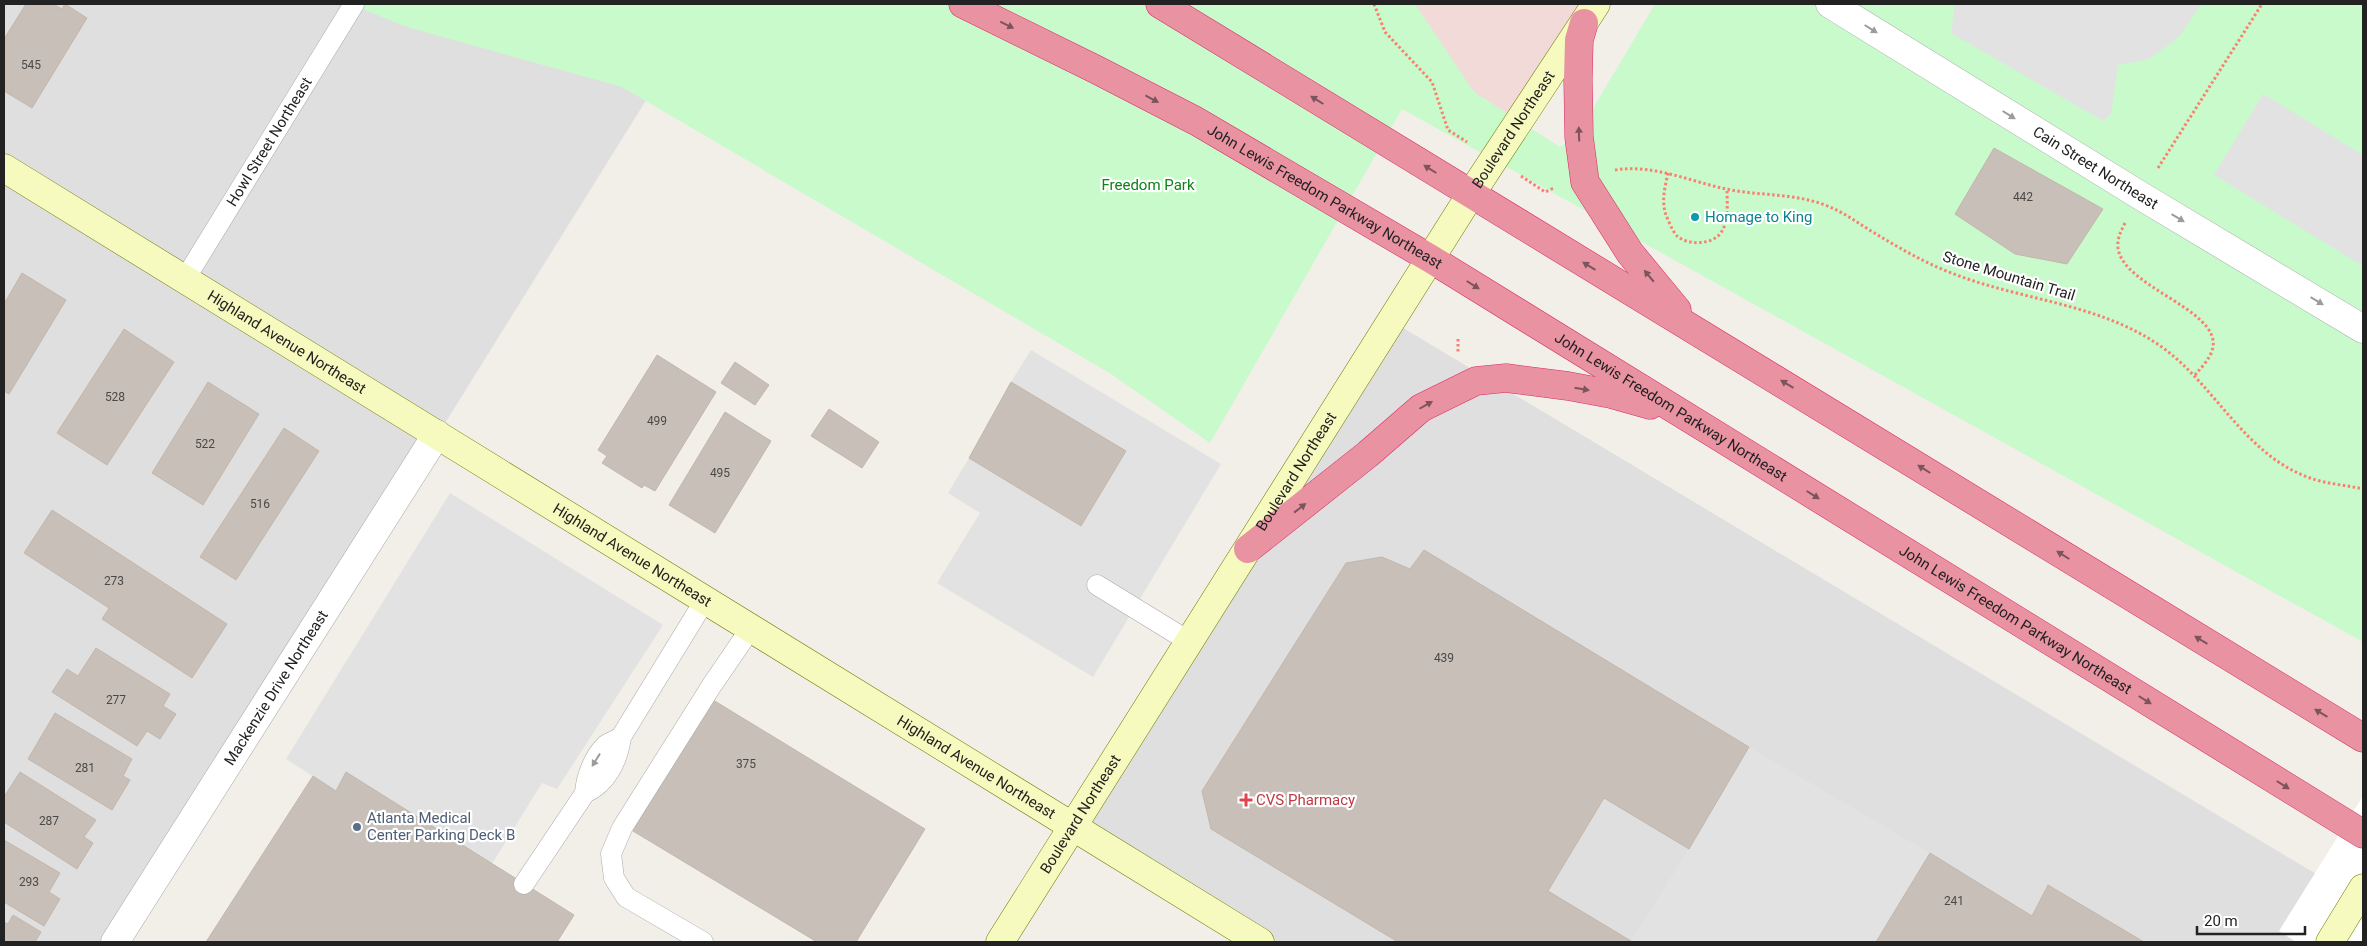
<svg xmlns="http://www.w3.org/2000/svg" width="2367" height="946" font-family="Roboto,sans-serif">
<style>
.residential{fill:#e0dfdf}
.commercial{fill:#f2dad9}
.park{fill:#c8facc}
.parking{fill:#e2e2e2}
.pier{fill:#fff}
.building{fill:#c7bfb8;stroke:#c4b6ab}
.lines{fill:none;stroke-linecap:round;stroke-linejoin:round}
.lane-casing{stroke:#a9a9a9;stroke-width:21}
.street-casing{stroke:#a9a9a9;stroke-width:29}
.secondary-casing{stroke:#707d05;stroke-width:29}
.highway-casing{stroke:#dc2a67;stroke-width:29}
.path{stroke:#fa8072;stroke-width:3;stroke-dasharray:2.5 2.5;stroke-linecap:butt}
.lane{stroke:#fff;stroke-width:20}
.street{stroke:#fff;stroke-width:28}
.secondary{stroke:#f7fabf;stroke-width:28}
.highway{stroke:#e892a2;stroke-width:28}
.oneway{fill:#7b545c}
.oneway2{fill:#9c9c9c}
.culture-dot{fill:#0f9aa8;stroke:#fff;stroke-width:2}
.health-dot{fill:#e0444e;stroke:#fff;stroke-width:2}
.service-dot{fill:#5c6f8a;stroke:#fff;stroke-width:2}
.labels{text-anchor:middle;dominant-baseline:central;stroke-width:4.5;stroke-linejoin:round;paint-order:stroke}
.number-label{font-size:12px;fill:#4b4948}
.street-label{font-size:15px;fill:#222;stroke:#fff}
.park-label{font-size:15px;fill:#0c8416;stroke:#fff}
.culture-label{font-size:15px;fill:#0d838f;stroke:#fff;text-anchor:start}
.health-label{font-size:15px;fill:#be3a42;stroke:#fff;text-anchor:start}
.service-label{font-size:15px;fill:#4e5e75;stroke:#fff;text-anchor:start}
</style>
<rect width="100%" height="100%" fill="#f2efe9"/>
<path class="residential" d="M4,4h702l-584,938h-118z
M1383,316l980,586v40h-1099l-184,-115z"/>
<path class="commercial" d="M1283,4h320l-86,139z"/>
<path class="park" d="M350,4h1065l59,88 86,55 27,-18 -5,-2 73,-123h708v638l-961,-533 -192,334 -99,-69 -489,-287 -215,-60z"/>
<path class="parking" d="M1955,4h246l-22,33 -30,22 -31,6 -7,49 -8,7 -152,-88z
M2263,94l100,61v111l-149,-91z
M1031,350l190,114 -128,213 -156,-94 43,-70 -32,-20 21,-35 111,68 46,-75 -115,-69z
M450,493l213,132 -106,164 -15,-6 -50,81 -146,-91 -10,18 -50,-32z
M1749,747l181,106 -54,89h-246l59,-93z"/>
<path class="pier" d="M2363,796v146h-67l-17,-11z"/>
<path class="building" d="M26,4h27l9,5 3,-5 22,14 -55,90 -28,-17v-52z
M1994,148l109,61 -36,55 -52,-10 -60,-40z
M22,273l44,27 -57,94 -5,-3v-87z
M124,329l50,33 -67,103 -50,-32z
M657,355l59,37 -61,99 -11,-6 -2,3 -40,-25 5,-7 -9,-6z
M735,362l34,23 -14,20 -34,-22z
M208,382l51,32 -56,91 -51,-32z
M1011,382l115,69 -45,75 -112,-68z
M829,409l50,33 -17,26 -51,-32z
M725,412l46,29 -56,92 -46,-28z
M284,428l35,23 -83,129 -36,-23z
M52,510l175,114 -35,54 -90,-59 7,-11 -85,-55z
M1424,550l325,197 -60,102 -85,-51 -56,93 83,50 -1,1h-232l-187,-113 -9,-38 144,-228 36,-6 28,12z
M96,648l74,46 -7,12 13,8 -16,25 -13,-8 -10,15 -85,-54 15,-23 11,7z
M713,700l212,129 -69,113h-39l-184,-111z
M55,713l77,46 -9,17 7,4 -18,30 -84,-51z
M20,772l76,48 -12,17 9,6 -16,26 -73,-47v-25z
M346,772l228,143 -17,27h-351l107,-166 23,15z
M4,840l56,33 -11,19 11,7 -16,27 -40,-24z
M1930,853l102,63 16,-31 96,57h-268z
M13,915l28,17 -6,10h-31v-20l4,2z"/>
<g class="lines">
<defs>
<g id="lane">
<path id="s1" d="M185,279l169,-275"/>
<path d="M1097,585l93,57"/>
<path d="M585,793c22,-10 33,-33 36,-56l84,-137"/>
<path d="M524,884l61,-91c1,-16 9,-37 21,-48 4,-3 11,-5 15,-8"/>
<path d="M703,942l-77,-45 -12,-19 -3,-24 11,-26 90,-143 39,-57"/>
</g>
<g id="street">
<path id="s2" d="M1830,4l311,192 222,133"/>
<path id="s3" d="M115,942l322,-508"/>
</g>
<g id="secondary">
<path id="s4" d="M4,168l1256,774"/>
<path id="s5" d="M1000,942l471,-748 125,-190"/>
<path d="M2330,942l33,-54"/>
</g>
<g id="highway">
<path id="s6" d="M963,4l132,65 101,52 235,138 932,575"/>
<path d="M1160,4l1203,734"/>
<path d="M1584,23l-5,17 -1,39 1,58 6,45 45,71 47,57"/>
<path d="M1248,549l120,-95 53,-46 55,-27 30,-3 62,8 43,8 39,11"/>
</g>
</defs>
<use href="#lane" class="lane-casing"/>
<use href="#street" class="street-casing"/>
<use href="#secondary" class="secondary-casing"/>
<use href="#highway" class="highway-casing"/>
<path class="path" d="M1374,4l11,28 47,50 16,48 19,12
M2158,168l104,-164
M1615,170c38,-6 74,11 111,19 33,7 67,4 99,16 19,7 34,19 51,29 25,15 51,30 78,40 67,26 141,29 202,69 58,38 86,111 154,135 17,6 36,7 53,11
M1668,173c-3,14 -7,28 -2,42 2,5 7,17 11,21 12,10 37,9 45,-5 7,-11 5,-29 5,-42
M1521,176l24,16 9,-4
M2125,223c-4,8 -8,15 -7,25 5,39 101,61 95,99 -2,11 -12,21 -19,29
M1458,339v15"/>
<use href="#lane" class="lane"/>
<use href="#street" class="street"/>
<use href="#secondary" class="secondary"/>
<use href="#highway" class="highway"/>
</g>
<defs><path id="oneway-solid" d="M-6-.8H1V-3.2L6.5 0L1 3.2V.8H-6Z" transform="scale(1.25)"/></defs>
<g class="oneway">
<use href="#oneway-solid" transform="translate(1007 25) rotate(26)"/>
<use href="#oneway-solid" transform="translate(1152 99) rotate(28)"/>
<use href="#oneway-solid" transform="translate(1317 100) rotate(-148)"/>
<use href="#oneway-solid" transform="translate(1579 134) rotate(-92)"/>
<use href="#oneway-solid" transform="translate(1430 169) rotate(-148)"/>
<use href="#oneway-solid" transform="translate(1589 266) rotate(-149)"/>
<use href="#oneway-solid" transform="translate(1649 276) rotate(-130)"/>
<use href="#oneway-solid" transform="translate(1473 285) rotate(32)"/>
<use href="#oneway-solid" transform="translate(1787 384) rotate(-149)"/>
<use href="#oneway-solid" transform="translate(1582 389) rotate(10)"/>
<use href="#oneway-solid" transform="translate(1426 405) rotate(-30)"/>
<use href="#oneway-solid" transform="translate(1924 469) rotate(-148)"/>
<use href="#oneway-solid" transform="translate(1813 495) rotate(32)"/>
<use href="#oneway-solid" transform="translate(1300 508) rotate(-38)"/>
<use href="#oneway-solid" transform="translate(2063 555) rotate(-148)"/>
<use href="#oneway-solid" transform="translate(2201 640) rotate(-149)"/>
<use href="#oneway-solid" transform="translate(2145 700) rotate(32)"/>
<use href="#oneway-solid" transform="translate(2321 713) rotate(-149)"/>
<use href="#oneway-solid" transform="translate(2283 785) rotate(32)"/>
</g>
<g class="oneway2">
<use href="#oneway-solid" transform="translate(1871 29) rotate(32)"/>
<use href="#oneway-solid" transform="translate(2009 115) rotate(32)"/>
<use href="#oneway-solid" transform="translate(2178 218) rotate(31)"/>
<use href="#oneway-solid" transform="translate(2317 301) rotate(31)"/>
<use href="#oneway-solid" transform="translate(596 760) rotate(122)"/>
</g>
<circle class="culture-dot" cx="1695" cy="217" r="5"/>
<path class="health-dot" d="M1243.5 792.5h5v5h5v5h-5v5h-5v-5h-5v-5h5z"/>
<circle class="service-dot" cx="357" cy="827" r="5"/>
<g class="labels">
<g class="number-label">
<text x="31" y="65">545</text>
<text x="2023" y="197">442</text>
<text x="115" y="397">528</text>
<text x="657" y="421">499</text>
<text x="205" y="444">522</text>
<text x="720" y="473">495</text>
<text x="260" y="504">516</text>
<text x="114" y="581">273</text>
<text x="1444" y="658">439</text>
<text x="116" y="700">277</text>
<text x="746" y="764">375</text>
<text x="85" y="768">281</text>
<text x="49" y="821">287</text>
<text x="29" y="882">293</text>
<text x="1954" y="901">241</text>
</g>
<g class="street-label">
<text stroke="none"><textPath href="#s5" startOffset="961">Boulevard Northeast</textPath></text>
<text stroke="none"><textPath href="#s1" startOffset="161">Howl Street Northeast</textPath></text>
<text stroke="none"><textPath href="#s2" startOffset="312">Cain Street Northeast</textPath></text>
<text stroke="none"><textPath href="#s6" startOffset="410">John Lewis Freedom Parkway Northeast</textPath></text>
<text transform="translate(2009 276) rotate(17)">Stone Mountain Trail</text>
<text stroke="none"><textPath href="#s4" startOffset="332">Highland Avenue Northeast</textPath></text>
<text stroke="none"><textPath href="#s6" startOffset="815">John Lewis Freedom Parkway Northeast</textPath></text>
<text stroke="none"><textPath href="#s5" startOffset="556">Boulevard Northeast</textPath></text>
<text stroke="none"><textPath href="#s4" startOffset="738">Highland Avenue Northeast</textPath></text>
<text stroke="none"><textPath href="#s6" startOffset="1220">John Lewis Freedom Parkway Northeast</textPath></text>
<text stroke="none"><textPath href="#s3" startOffset="301">Mackenzie Drive Northeast</textPath></text>
<text stroke="none"><textPath href="#s4" startOffset="1142">Highland Avenue Northeast</textPath></text>
<text stroke="none"><textPath href="#s5" startOffset="151">Boulevard Northeast</textPath></text>
</g>
<g class="park-label">
<text x="1148" y="185">Freedom Park</text>
</g>
<g class="culture-label">
<text x="1705" y="217">Homage to King</text>
</g>
<g class="health-label">
<text x="1256" y="800">CVS Pharmacy</text>
</g>
<g class="service-label">
<text x="367" y="818">Atlanta Medical<tspan x="367" dy="17">Center Parking Deck B</tspan></text>
</g>
</g>
<rect width="2367" height="946" fill="none" stroke="#222222" stroke-width="10"/>
<path d="M2197 926v8h108v-8" fill="none" stroke="#222222" stroke-width="2.5"/>
<text x="2204" y="926" font-size="15" fill="#222222" stroke="#ffffff" stroke-width="4" paint-order="stroke">20 m</text>
</svg>
